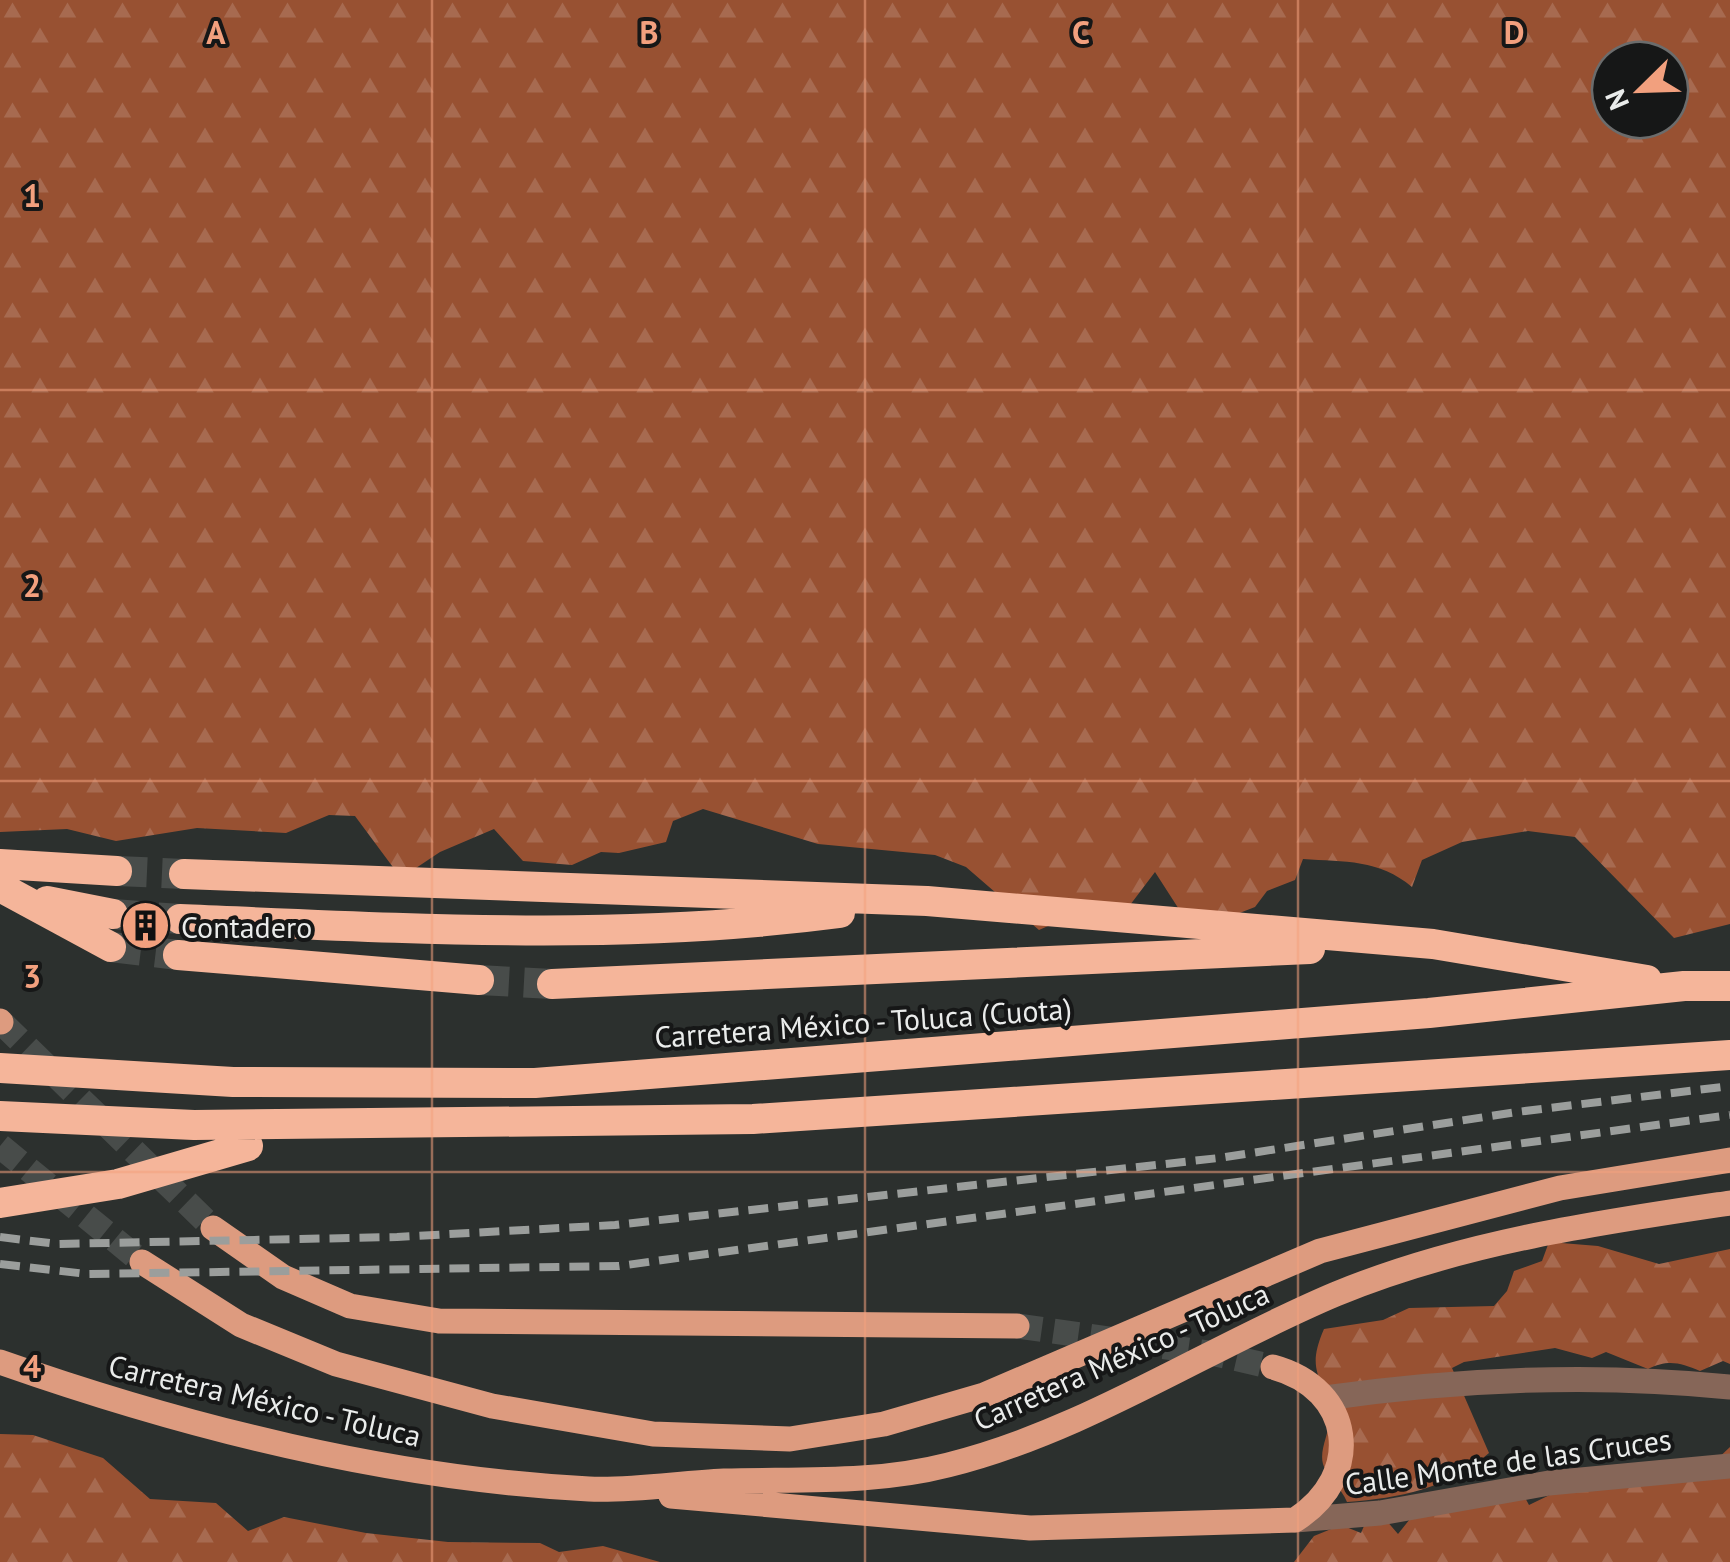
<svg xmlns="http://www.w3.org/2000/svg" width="1730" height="1562" font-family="'PT Sans',sans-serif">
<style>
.forest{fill:url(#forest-firs);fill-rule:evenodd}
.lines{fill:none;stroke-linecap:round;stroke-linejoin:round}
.major-tunnel{stroke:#484c4a;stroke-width:25;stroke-dasharray:25 12;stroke-linecap:butt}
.highway-tunnel{stroke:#484c4a;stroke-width:30;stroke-dasharray:30 15;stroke-linecap:butt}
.minor{stroke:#866658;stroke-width:25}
.major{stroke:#dd9b7f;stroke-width:25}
.highway{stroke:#f5b59a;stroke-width:30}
.rail{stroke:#9b9e9c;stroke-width:8;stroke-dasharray:20 10;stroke-linecap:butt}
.grid{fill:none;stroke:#f2a07e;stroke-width:2.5;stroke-opacity:0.55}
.labels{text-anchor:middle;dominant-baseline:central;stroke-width:8;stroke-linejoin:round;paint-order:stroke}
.poi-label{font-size:30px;fill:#eaeceb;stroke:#161717;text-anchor:start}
.street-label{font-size:30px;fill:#eaeceb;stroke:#161717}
.grid-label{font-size:32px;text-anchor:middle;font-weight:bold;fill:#f2a07e;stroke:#161717;stroke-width:8;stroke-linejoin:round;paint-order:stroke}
</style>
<defs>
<pattern id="forest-firs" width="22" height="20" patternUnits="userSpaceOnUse" patternTransform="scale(2.5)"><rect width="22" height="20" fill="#985132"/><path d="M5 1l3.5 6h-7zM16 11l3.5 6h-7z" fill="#a76a50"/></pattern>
</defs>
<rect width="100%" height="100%" fill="#2c302e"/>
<path class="forest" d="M0,0h1730v924l-56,14 -99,-101 -47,-6 -66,11 -40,18 -10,27c-33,-28 -67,-25 -109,-28l-8,21 -28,11 -12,16 -62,24 -38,-59 -28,37 -33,-3 -55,24 -73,-63 -31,-12 -117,-11 -115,-35 -30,12 -7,21 -47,11 -18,-1 -29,13 -49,-4 -29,-32 -54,23 -39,26 -46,-62 -26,-1 -43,18 -89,-5 -81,13 -49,-12 -67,3zM1610,60h60v60h-60z
M1549,1242l49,4 61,18 71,-15v115l-7,-3 -23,10c-19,-8 -32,-12 -52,-2l-42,-17 -14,6 -37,-10 -91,14 -12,6 37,85c-42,36 -89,45 -142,49 -6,-15 -21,-26 -24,-38 -4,-15 7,-31 6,-46 -3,-43 -25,-43 -5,-89l59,-9 26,-12 85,-2 13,-15 7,-20 28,-10z
M0,1434l33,1 70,23 47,41 66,4 32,28 36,-14 82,16 82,9 92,1 19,9 44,-6 57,16h-660z
M1730,1447v115h-436l20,-26 27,-11 20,8 12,-28 25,29 24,-30 101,-10 6,11 31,-15 151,-25z"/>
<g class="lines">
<path class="major-tunnel" d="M1,1022l212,206
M0,1146l142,116
M1017,1326l199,28 57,13"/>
<path class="highway-tunnel" d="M117,871l67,3
M113,914l67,5
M111,947l67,8
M479,980l73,4"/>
<path class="minor" d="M1325,1398c134,-19 269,-25 405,-11
M1295,1520l85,-7 169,-30 181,-17"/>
<path class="major" d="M0,1021l1,1
M213,1228l70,49 67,29 89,15 578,5
M142,1262l99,63 95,39 156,42 161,28 137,5 94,-15 100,-29 336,-144 240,-63 170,-28
M0,1362c185,65 392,117 589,127 44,2 90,-6 135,-8 75,-2 150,3 224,-16 137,-34 259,-117 388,-171 126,-52 260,-71 394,-91
M671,1496l359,32 265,-8c70,-45 59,-131 -22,-153"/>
<path class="highway" d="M0,864l117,7
M184,874l743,27 506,43 214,36
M0,887l111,60
M47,901l66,13
M180,919c219,9 442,23 660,-6
M178,955l301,25
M552,984l758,-35
M0,1068l233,14 302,1 894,-70 255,-27h46
M0,1116l194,9 559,-6 977,-64
M0,1203l118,-19 130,-38"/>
<path class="rail" d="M0,1237l57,7 340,-7 218,-12 604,-67 298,-46 213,-26
M0,1264l87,10 532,-8 1111,-151"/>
</g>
<path class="grid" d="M432,0v1562M865,0v1562M1298,0v1562M0,390h1730M0,781h1730M0,1172h1730"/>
<defs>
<symbol id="building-disc" viewBox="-11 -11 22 22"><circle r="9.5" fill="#f2a07e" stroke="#161717"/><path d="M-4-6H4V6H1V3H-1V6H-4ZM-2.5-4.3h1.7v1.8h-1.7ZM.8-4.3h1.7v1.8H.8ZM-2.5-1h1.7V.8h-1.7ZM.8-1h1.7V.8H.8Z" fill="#111"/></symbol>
</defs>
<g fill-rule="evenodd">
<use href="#building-disc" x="118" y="898" width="55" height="55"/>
</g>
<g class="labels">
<g class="poi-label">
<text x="181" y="926">Contadero</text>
</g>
<g class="street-label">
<text transform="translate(863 1022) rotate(-4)">Carretera México - Toluca (Cuota)</text>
<text transform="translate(1121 1356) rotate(-24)">Carretera México - Toluca</text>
<text transform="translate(265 1400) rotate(13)">Carretera México - Toluca</text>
<text transform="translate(1508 1461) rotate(-8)">Calle Monte de las Cruces</text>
</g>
</g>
<g class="grid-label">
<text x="216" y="44">A</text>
<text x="649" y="44">B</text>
<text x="1081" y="44">C</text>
<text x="1514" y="44">D</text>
<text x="32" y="207">1</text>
<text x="32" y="597">2</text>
<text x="32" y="988">3</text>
<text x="32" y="1378">4</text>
</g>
<g transform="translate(1640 90) rotate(247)"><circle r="48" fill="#161717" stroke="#6b6c6c" stroke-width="2.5"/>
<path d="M0-8L18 38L0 25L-18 38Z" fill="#f2a07e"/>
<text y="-15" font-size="28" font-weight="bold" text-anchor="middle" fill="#eaeceb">N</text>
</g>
</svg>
